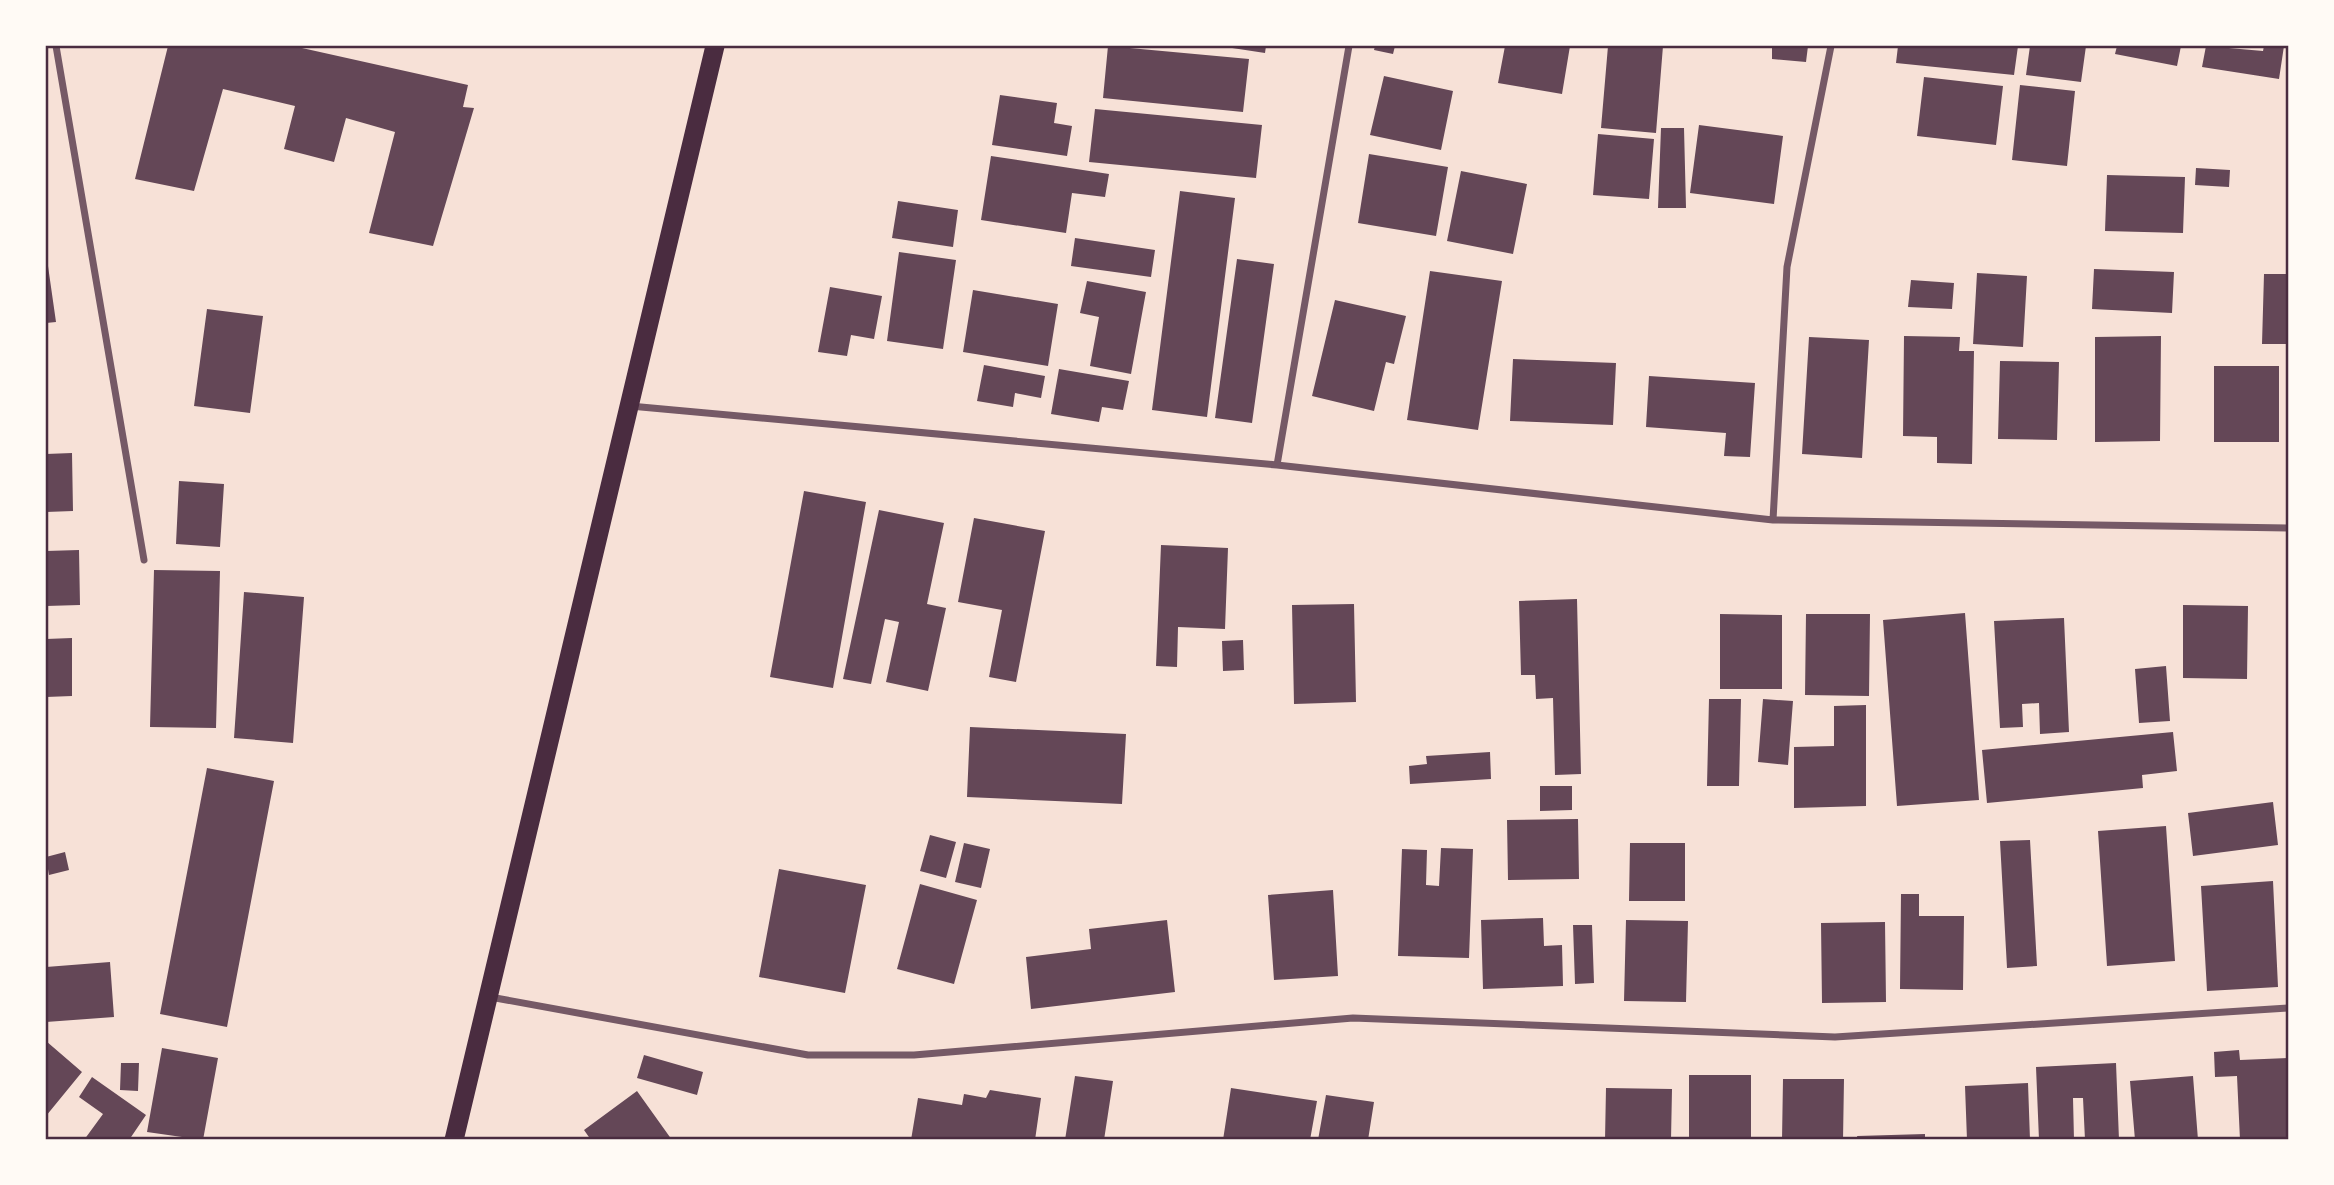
<svg xmlns="http://www.w3.org/2000/svg" width="2334" height="1185" font-family="Poppins,sans-serif">
<style>
.building{fill:#644757}
.lines{fill:none;stroke-linecap:round;stroke-linejoin:round}
.minor{stroke:#755966;stroke-width:7}
.trunk{stroke:#4a2c40;stroke-width:19}
.neatline{fill:none;stroke:#4a2c40;stroke-width:2.5}
</style>
<rect width="100%" height="100%" fill="#f7e1d7"/>
<path class="building" d="M168,46h125l175,39 -5,22 11,1 -41,138 -64,-13 26,-101 -49,-14 -12,44 -50,-13 11,-43 -72,-17 -29,102 -59,-12z
M1108,46l141,13 -6,53 -140,-14z
M1219,46h47l-1,7z
M1375,46h20l-2,8 -19,-4z
M1505,46h65l-8,48 -64,-11z
M1608,46h55l-7,87 -55,-5z
M1772,46h36l-2,16 -34,-3z
M1898,46h120l-4,29 -118,-12z
M2030,46h56l-5,36 -55,-7z
M2117,46h64l-4,20 -62,-12z
M2206,46l57,5 1,-5h20l-5,33 -77,-12z
M1384,76l69,15 -12,59 -71,-15z
M1924,77l79,9 -7,59 -79,-9z
M2020,85l55,6 -8,75 -55,-6z
M1000,95l57,8 -3,20 18,3 -5,30 -75,-11z
M1095,109l167,16 -6,53 -167,-16z
M1699,125l84,11 -9,68 -84,-11z
M1661,128h23l2,80h-28z
M1598,134l56,5 -5,60 -56,-4z
M1369,154l79,13 -12,69 -78,-13z
M991,156l118,18 -4,23 -33,-4 -6,40 -85,-13z
M2196,168l34,2 -1,17 -34,-2z
M1461,171l66,13 -14,70 -66,-13z
M2107,175l78,2 -2,56 -78,-2z
M1180,191l55,7 -28,219 -55,-7z
M898,201l60,9 -5,37 -61,-9z
M1075,238l80,12 -4,27 -80,-11z
M899,252l57,8 -13,89 -56,-8z
M1237,259l37,5 -22,159 -37,-5z
M46,266h2l8,56 -10,1z
M2094,269l80,3 -2,41 -80,-4z
M1430,271l72,10 -24,149 -71,-10z
M1977,273l50,3 -4,71 -50,-3z
M2264,274h23l-1,70h-24z
M1911,280l43,3 -2,26 -44,-2z
M1087,281l59,11 -15,82 -41,-8 9,-49 -19,-4z
M830,287l52,9 -8,43 -23,-4 -4,21 -29,-4z
M973,290l85,14 -10,62 -85,-14z
M1335,300l71,16 -12,48 -8,-2 -12,49 -62,-15z
M207,309l56,7 -13,97 -56,-7z
M1904,336l56,1 -1,14h15l-2,113 -35,-1v-26l-34,-1z
M2161,336l-1,105 -65,1v-105z
M1809,337l60,3 -7,118 -60,-4z
M1513,359l103,4 -3,62 -103,-4z
M2000,361l59,1 -2,78 -59,-1z
M984,365l61,11 -4,22 -26,-5 -2,14 -36,-6z
M2214,366h65v76h-65z
M1059,369l70,12 -6,29 -21,-3 -3,15 -48,-8z
M1649,376l106,7 -5,74 -26,-1 2,-23 -80,-6z
M72,453l1,58 -27,1v-58z
M179,481l45,3 -4,63 -44,-3z
M804,491l62,11 -33,186 -63,-11z
M879,510l65,13 -17,81 19,4 -18,83 -42,-9 13,-60 -14,-3 -14,65 -28,-5z
M974,518l71,13 -29,151 -27,-5 13,-67 -44,-8z
M1161,545l67,3 -3,81 -47,-2 -1,40 -21,-1z
M79,550l1,55 -34,1v-55z
M154,570l66,1 -4,157 -66,-1z
M244,592l60,5 -11,146 -59,-5z
M1577,599l4,175 -26,1 -2,-77 -17,1 -1,-24h-14l-2,-74z
M1354,604l2,98 -62,2 -2,-99z
M2183,605l65,1 -1,73 -64,-1z
M1965,613l14,187 -82,6 -14,-186z
M1720,614l62,1v74h-62z
M1806,614h64l-1,82 -64,-1z
M2064,618l5,114 -29,2 -1,-31 -17,1 1,23 -23,1 -6,-107z
M72,638v58l-26,1v-58z
M1243,640l1,30 -21,1 -1,-30z
M2166,666l4,55 -31,2 -4,-54z
M1709,699h32l-2,87h-32z
M1763,699l30,2 -5,64 -30,-3z
M1866,705v101l-72,2v-61l40,-1v-40z
M970,727l156,7 -4,70 -155,-7z
M2173,732l4,39 -35,4 1,13 -156,15 -5,-53z
M1490,752l1,27 -81,5 -1,-18 18,-2 -1,-8z
M207,768l67,13 -47,246 -67,-13z
M1540,786h32v24l-32,1z
M2273,802l5,43 -85,11 -5,-43z
M1578,819l1,60 -71,1 -1,-60z
M2166,826l9,135 -68,5 -9,-135z
M930,835l26,7 -10,36 -26,-7z
M2030,840l7,126 -30,2 -7,-127z
M964,843l26,6 -9,39 -26,-6z
M1630,843h55v58h-56z
M1441,848l32,1 -4,109 -71,-2 4,-107 25,1 -1,35 13,1z
M65,852l4,18 -20,5 -3,-18z
M779,869l87,16 -21,108 -86,-16z
M2273,881l5,106 -71,4 -6,-105z
M920,884l57,16 -23,84 -57,-15z
M1333,890l5,86 -64,4 -6,-85z
M1901,894h18v22h45l-1,74 -63,-1z
M1543,918l1,28 18,-1 1,41 -80,3 -2,-69z
M1167,920l8,72 -144,17 -5,-52 65,-8 -2,-20z
M1626,920l62,1 -2,81 -62,-1z
M1885,922l1,80 -64,1 -1,-80z
M1573,925h19l2,58 -19,1z
M110,962l4,55 -68,5v-55z
M46,1041l36,31 -36,44z
M162,1048l56,10 -15,82 -56,-8z
M2239,1050l1,10 48,-2v82h-48l-3,-64 -22,1 -1,-25z
M644,1055l59,17 -6,23 -60,-17z
M121,1063h18l-1,28 -18,-1z
M2116,1063l3,77h-34l-2,-42h-10l1,42h-35l-3,-73z
M1689,1075h62v65h-62z
M1075,1076l38,5 -9,59h-39z
M2193,1076l5,64h-63l-5,-59z
M92,1077l54,38 -17,25h-45l19,-26 -24,-17z
M1783,1079h61l-1,61h-61z
M2028,1083l2,57h-63l-2,-54z
M1231,1088l86,13 -7,39h-87z
M1606,1088l66,1 -1,51h-66z
M990,1090l51,8 -6,42h-124l7,-42 44,7 2,-11 22,4z
M637,1091l35,49h-81l-7,-10z
M1326,1095l48,7 -6,38h-50z
M1925,1134v6h-67l-1,-4z"/>
<g class="lines">
<path class="minor" d="M56,46l88,514
M630,406l647,59 496,55 515,8
M1277,465l72,-419
M1773,520l14,-253 44,-221
M490,997l318,58h106l439,-37 482,19 453,-29"/>
<path class="trunk" d="M454,1140l261,-1094"/>
</g>
<rect width="2334" height="1185" fill="none" stroke="#fffaf5" stroke-width="94"/>
<rect x="47" y="47" width="2240" height="1091" class="neatline"/>
</svg>
